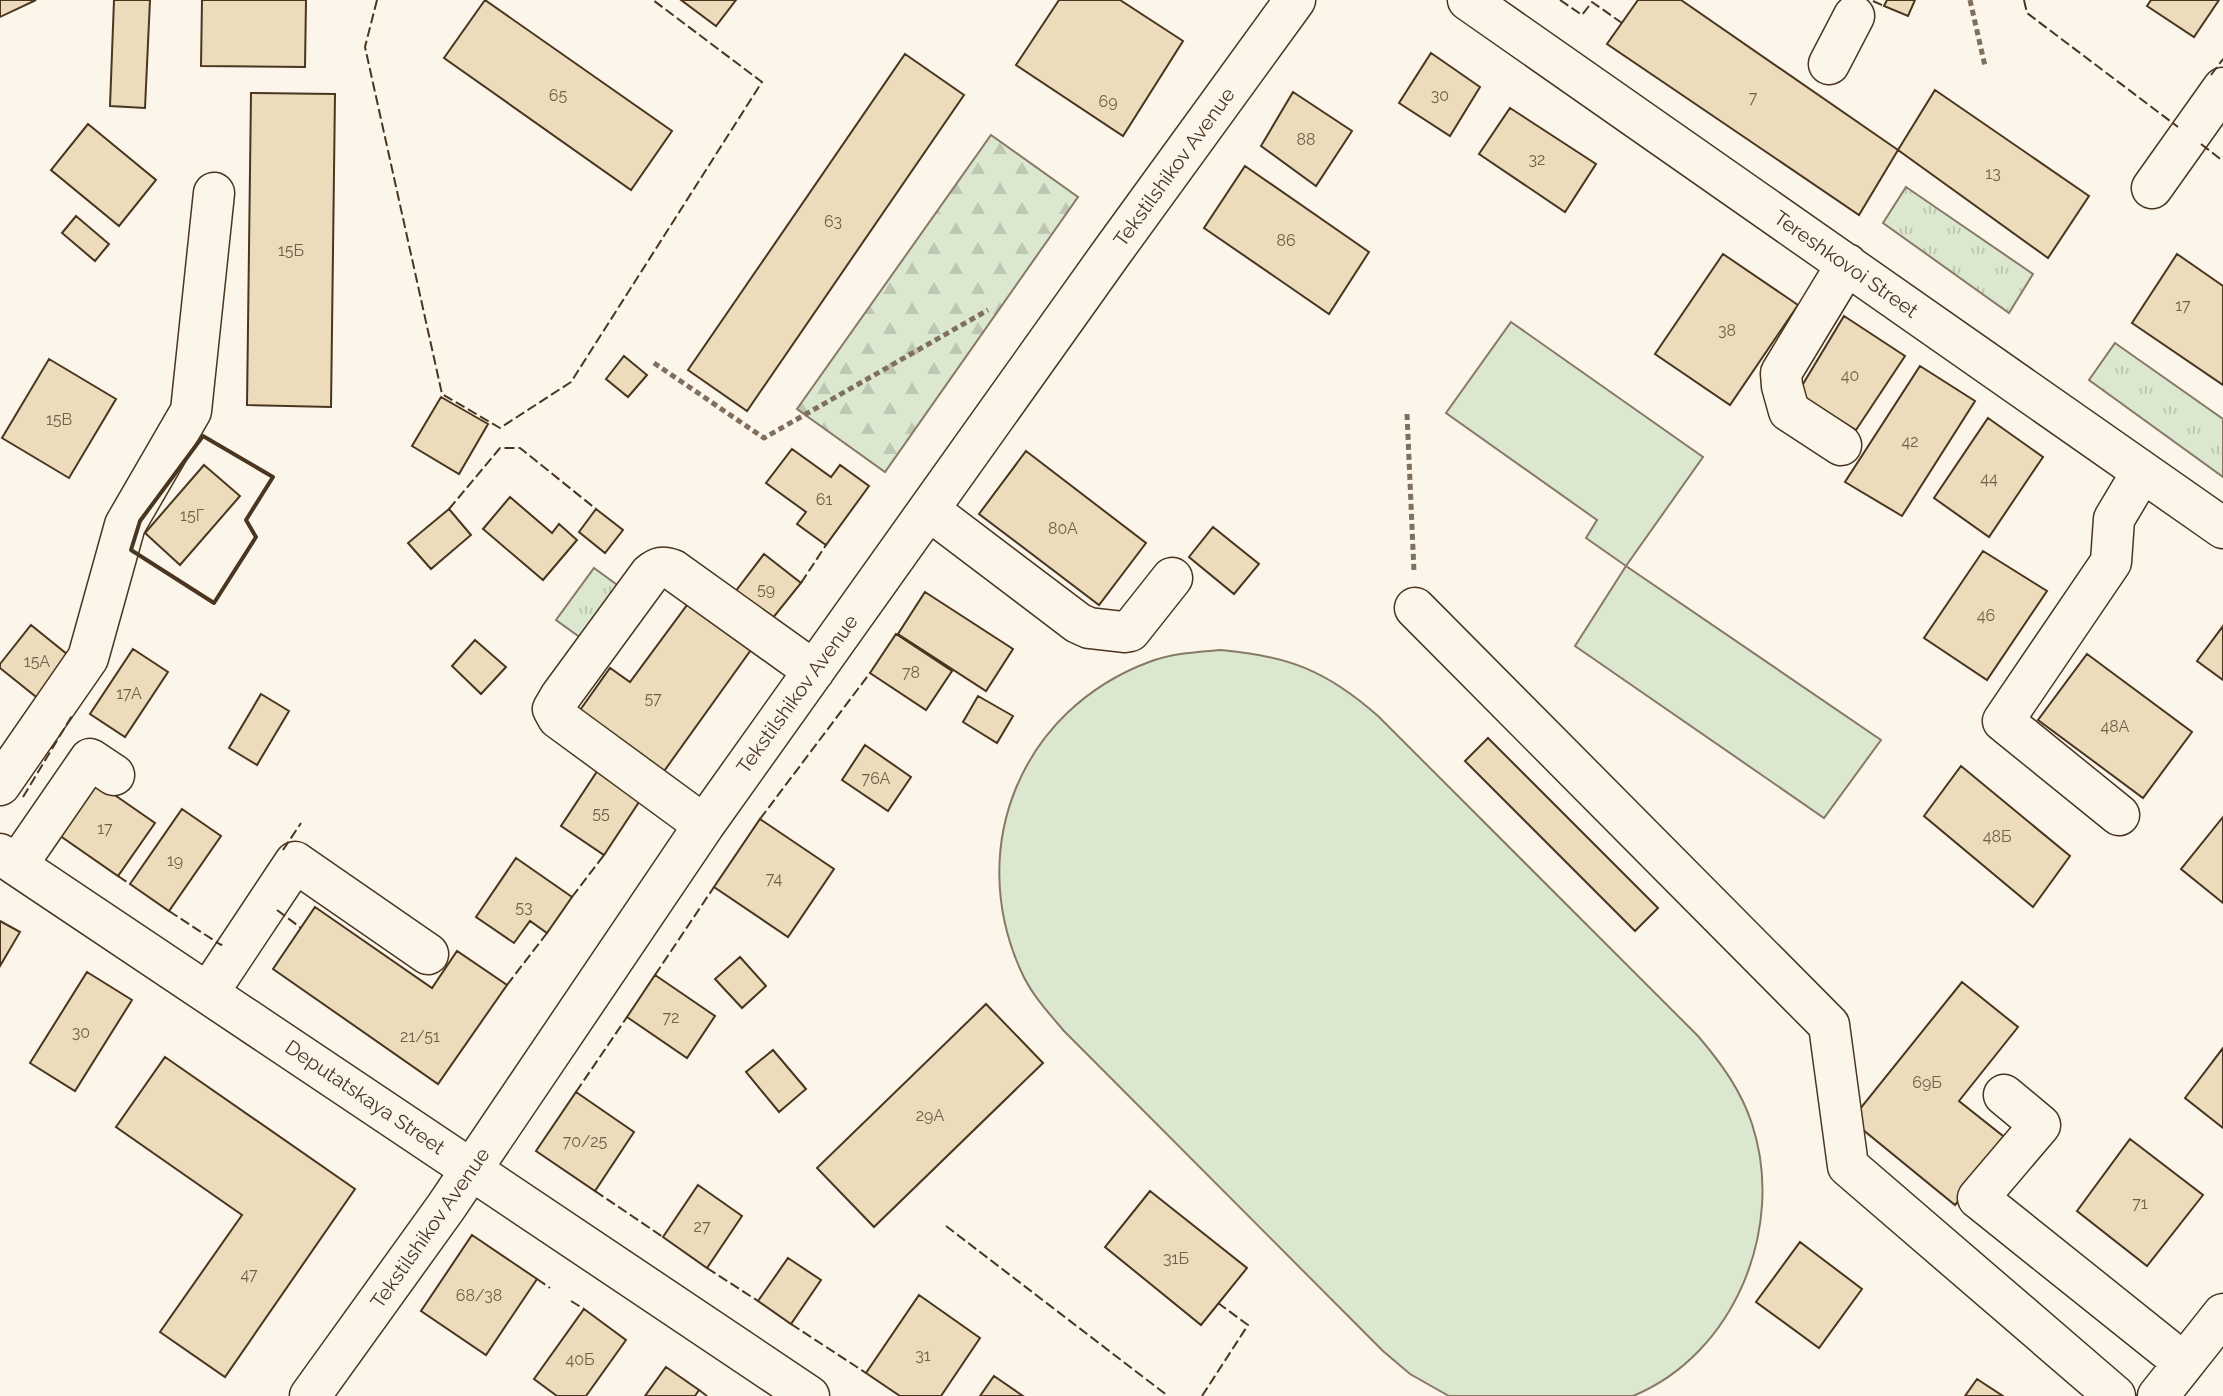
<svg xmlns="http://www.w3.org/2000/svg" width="2223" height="1396" font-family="Raleway,sans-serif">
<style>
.grass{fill:url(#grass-tufts);stroke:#887966;stroke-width:2}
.forest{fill:url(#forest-firs);stroke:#887966;stroke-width:2}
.pitch{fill:#dce7d0;stroke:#887966;stroke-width:2}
.building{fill:#ecdcbc;stroke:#4a3520;stroke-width:2}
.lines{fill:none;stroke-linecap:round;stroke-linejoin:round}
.minor-casing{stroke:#4a3520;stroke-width:43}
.path{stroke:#7f6f5c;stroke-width:5;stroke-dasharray:6 4;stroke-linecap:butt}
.minor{stroke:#fbf6e9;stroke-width:40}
.fence{stroke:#4a3520;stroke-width:2;stroke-dasharray:10 4;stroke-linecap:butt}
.wall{stroke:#4a3520;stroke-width:4}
.labels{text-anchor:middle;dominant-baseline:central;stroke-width:6;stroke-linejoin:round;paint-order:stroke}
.number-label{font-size:16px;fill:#725f47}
.street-label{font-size:20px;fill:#4a3520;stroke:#fbf6e9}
</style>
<defs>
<pattern id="grass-tufts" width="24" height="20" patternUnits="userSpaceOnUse" patternTransform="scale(2)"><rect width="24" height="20" fill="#dce7d0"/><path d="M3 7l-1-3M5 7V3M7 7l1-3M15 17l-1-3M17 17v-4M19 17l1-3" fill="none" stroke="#bec7b2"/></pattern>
<pattern id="forest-firs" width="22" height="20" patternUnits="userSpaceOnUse" patternTransform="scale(2)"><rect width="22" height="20" fill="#dce7d0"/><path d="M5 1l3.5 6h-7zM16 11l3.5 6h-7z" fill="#bec7b2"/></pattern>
</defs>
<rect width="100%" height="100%" fill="#fbf6e9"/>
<path class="grass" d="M1906,187l127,87 -24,39 -126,-90z
M2115,343l108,76v58l-134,-97z
M594,568l26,19 -39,51 -25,-18z"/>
<path class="forest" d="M991,135l87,62 -193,275 -88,-63z"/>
<path class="pitch" d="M1511,322l192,135 -77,109 255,174 -57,78 -249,-172 51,-80 -40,-28 11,-18 -151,-107z
M1221,650c68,6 106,21 157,66l320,320c23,27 43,54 54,88 34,103 -17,230 -119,272h-184l-39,-22 -27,-23 -319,-320c-16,-19 -33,-37 -43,-60 -56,-124 0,-261 128,-309 23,-9 48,-10 72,-12z"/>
<path class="building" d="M0,0h36l-36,17z
M114,0h36l-5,108 -35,-2z
M202,0h104l-1,67 -104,-1z
M485,0l187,131 -41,59 -187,-132z
M681,0h55l-20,26z
M1059,0h61l63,41 -60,95 -107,-71z
M1638,0h43l217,150 -39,65 -252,-171z
M1887,0h28l-7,16 -24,-10z
M2151,0h68l-25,37 -47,-31z
M1431,53l49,34 -30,49 -51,-33z
M905,54l59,41 -217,316 -59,-41z
M1935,90l154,106 -41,62 -150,-108z
M1293,92l59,39 -36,55 -55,-40z
M251,93l84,1 -4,313 -84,-2z
M1510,108l86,56 -31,48 -86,-58z
M88,124l68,56 -37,46 -68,-56z
M1245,166l124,86 -40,62 -125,-86z
M76,216l33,28 -14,17 -33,-28z
M1723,254l75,51 -68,100 -75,-51z
M2177,254l46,32v99l-91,-62z
M1844,316l61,40 -49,74 -59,-36z
M624,356l23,19 -19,22 -22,-18z
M49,359l67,40 -47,79 -67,-40z
M1920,366l55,35 -73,115 -57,-34z
M441,397l47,27 -29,50 -47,-28z
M1988,418l55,39 -54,80 -55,-39z
M792,449l39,28 9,-12 29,21 -43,59 -29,-21 9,-12 -40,-29z
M1026,451l120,92 -47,62 -120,-91z
M204,465l36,31 -60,69 -35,-32z
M510,497l42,36 7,-9 18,16 -34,40 -60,-51z
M449,509l22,26 -40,34 -23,-26z
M596,509l27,21 -18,23 -26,-21z
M1213,527l46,37 -25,30 -45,-37z
M1983,551l64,40 -60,89 -63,-42z
M764,554l37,29 -33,41 -36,-28z
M925,592l88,57 -27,42 -88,-57z
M690,601l63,46 -91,127 -84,-61 32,-45 20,14z
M31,625l42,34 -33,41 -40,-32v-4z
M2223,626v54l-26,-19z
M896,634l56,37 -26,39 -56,-37z
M475,640l31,27 -25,27 -29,-28z
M133,649l35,23 -43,65 -35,-23z
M2087,654l105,78 -49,66 -105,-78z
M261,694l28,17 -32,54 -28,-17z
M978,696l35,20 -16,27 -34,-21z
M1488,738l170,170 -23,23 -170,-170z
M865,745l46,32 -23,34 -46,-31z
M1961,766l109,90 -37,51 -109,-91z
M598,770l43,29 -37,56 -43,-29z
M93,780l62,43 -37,53 -62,-43z
M182,809l39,27 -52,75 -39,-27z
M2223,817v86l-42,-34z
M760,819l74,50 -46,68 -74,-50z
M516,858l56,39 -25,36 -17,-12 -16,22 -38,-26z
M315,907l117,81 25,-37 50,34 -69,99 -165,-115z
M0,921l20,11 -20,34z
M740,957l26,29 -24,22 -27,-29z
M87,972l45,28 -57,91 -45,-28z
M655,975l60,41 -28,42 -60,-41z
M1962,982l56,45 -59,74 49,39 -53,65 -104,-85z
M986,1004l57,59 -169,164 -57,-59z
M2223,1048v80l-38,-30z
M773,1050l33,39 -27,23 -33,-40z
M165,1057l190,132 -130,188 -65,-45 82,-117 -126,-88z
M576,1092l58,40 -39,59 -59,-40z
M2130,1139l73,56 -56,71 -70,-55z
M698,1185l44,31 -35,52 -44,-31z
M1150,1191l97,77 -46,57 -96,-78z
M472,1235l65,44 -51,76 -65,-44z
M1800,1242l62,47 -43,59 -63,-46z
M788,1258l33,22 -30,44 -33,-23z
M919,1295l61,43 -39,58h-41l-34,-23z
M584,1309l42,31 -40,56h-29l-23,-17z
M666,1367l33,23 -4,6h-50z
M994,1376l29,20h-43z
M1977,1379l26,17h-38z"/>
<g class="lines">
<defs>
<path id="minor" d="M1468,0l755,528
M1829,64l25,-48
M2152,188l71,-100
M1841,445l-52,-34 -7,-25 -1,-13 66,-109
M929,510l149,113 11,5 35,4 6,-1 42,-53
M1415,608l414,417 19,141 267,230
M0,785l88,-127 37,-133 66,-114 23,-218
M2119,815l-116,-94 108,-159 3,-43 28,-47
M704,825l-146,-107 -5,-9 7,-12 90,-123c8,-7 13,-8 23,-4l141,101
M0,854l809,542
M17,865l73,-106 24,16
M208,993l87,-131 133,92
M2004,1095l36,30 -62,73 206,165
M310,1396l136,-189 258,-382 408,-573 183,-252
M2158,1396l65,-82"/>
</defs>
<use href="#minor" class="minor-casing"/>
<path class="path" d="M1970,0l15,66
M654,363l110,75 224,-128
M1407,414l7,158"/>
<use href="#minor" class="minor"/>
<path class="fence" d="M377,0l-12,47 77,347 58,34 71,-46 191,-300 -109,-82
M1560,0l22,15 10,-13 30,21
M2024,0l3,13 151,114
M1873,1l11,5
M2211,75l12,-16
M2201,144l22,17
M449,509l51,-61h20l76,61
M801,583l25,-38
M23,797l50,-83
M760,819l110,-146
M283,850l18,-27
M118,876l12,8
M572,897l32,-42
M277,910l24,18
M169,911l52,34 1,-1
M655,975l59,-88
M507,985l40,-52
M576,1092l51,-75
M595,1191l68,46
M946,1226l222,170
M707,1268l51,33
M537,1279l13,9
M571,1301l13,8
M791,1324l75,49
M699,1390l8,6
M1202,1396l46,-71 -30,-22"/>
<path class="wall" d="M203,436l70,41 -27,43 10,17 -42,66 -83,-53 9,-29z"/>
</g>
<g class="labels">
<g class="number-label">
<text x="558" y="95">65</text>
<text x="1440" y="95">30</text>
<text x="1753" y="97">7</text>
<text x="1108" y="101">69</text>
<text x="1306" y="139">88</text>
<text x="1537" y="159">32</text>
<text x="1993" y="173">13</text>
<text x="833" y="221">63</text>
<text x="1286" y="240">86</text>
<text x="291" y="250">15Б</text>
<text x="2183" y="305">17</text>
<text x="1727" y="330">38</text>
<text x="1850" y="375">40</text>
<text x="59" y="419">15В</text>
<text x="1910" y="441">42</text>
<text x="1989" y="478">44</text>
<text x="824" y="499">61</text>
<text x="192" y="515">15Г</text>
<text x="1063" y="528">80А</text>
<text x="766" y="589">59</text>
<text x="1986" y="615">46</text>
<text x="37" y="661">15А</text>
<text x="911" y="672">78</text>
<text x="129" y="693">17А</text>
<text x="653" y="698">57</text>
<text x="2115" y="726">48А</text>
<text x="876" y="778">76А</text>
<text x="601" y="813">55</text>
<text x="105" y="828">17</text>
<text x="1997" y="836">48Б</text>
<text x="175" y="860">19</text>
<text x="774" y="878">74</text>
<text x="524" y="907">53</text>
<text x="671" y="1017">72</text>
<text x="81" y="1032">30</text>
<text x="420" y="1036">21/51</text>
<text x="1927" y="1082">69Б</text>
<text x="930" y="1115">29А</text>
<text x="585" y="1141">70/25</text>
<text x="2140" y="1203">71</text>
<text x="702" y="1226">27</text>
<text x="1176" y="1258">31Б</text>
<text x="249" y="1274">47</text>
<text x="479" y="1295">68/38</text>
<text x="923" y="1355">31</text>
<text x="580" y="1359">40Б</text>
</g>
<g class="street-label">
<text transform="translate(1174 167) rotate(-54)">Tekstilshikov Avenue</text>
<text transform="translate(1846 264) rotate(35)">Tereshkovoi Street</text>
<text transform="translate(797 694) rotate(-54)">Tekstilshikov Avenue</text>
<text transform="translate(365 1097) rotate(34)">Deputatskaya Street</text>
<text transform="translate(430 1228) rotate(-55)">Tekstilshikov Avenue</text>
</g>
</g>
</svg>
